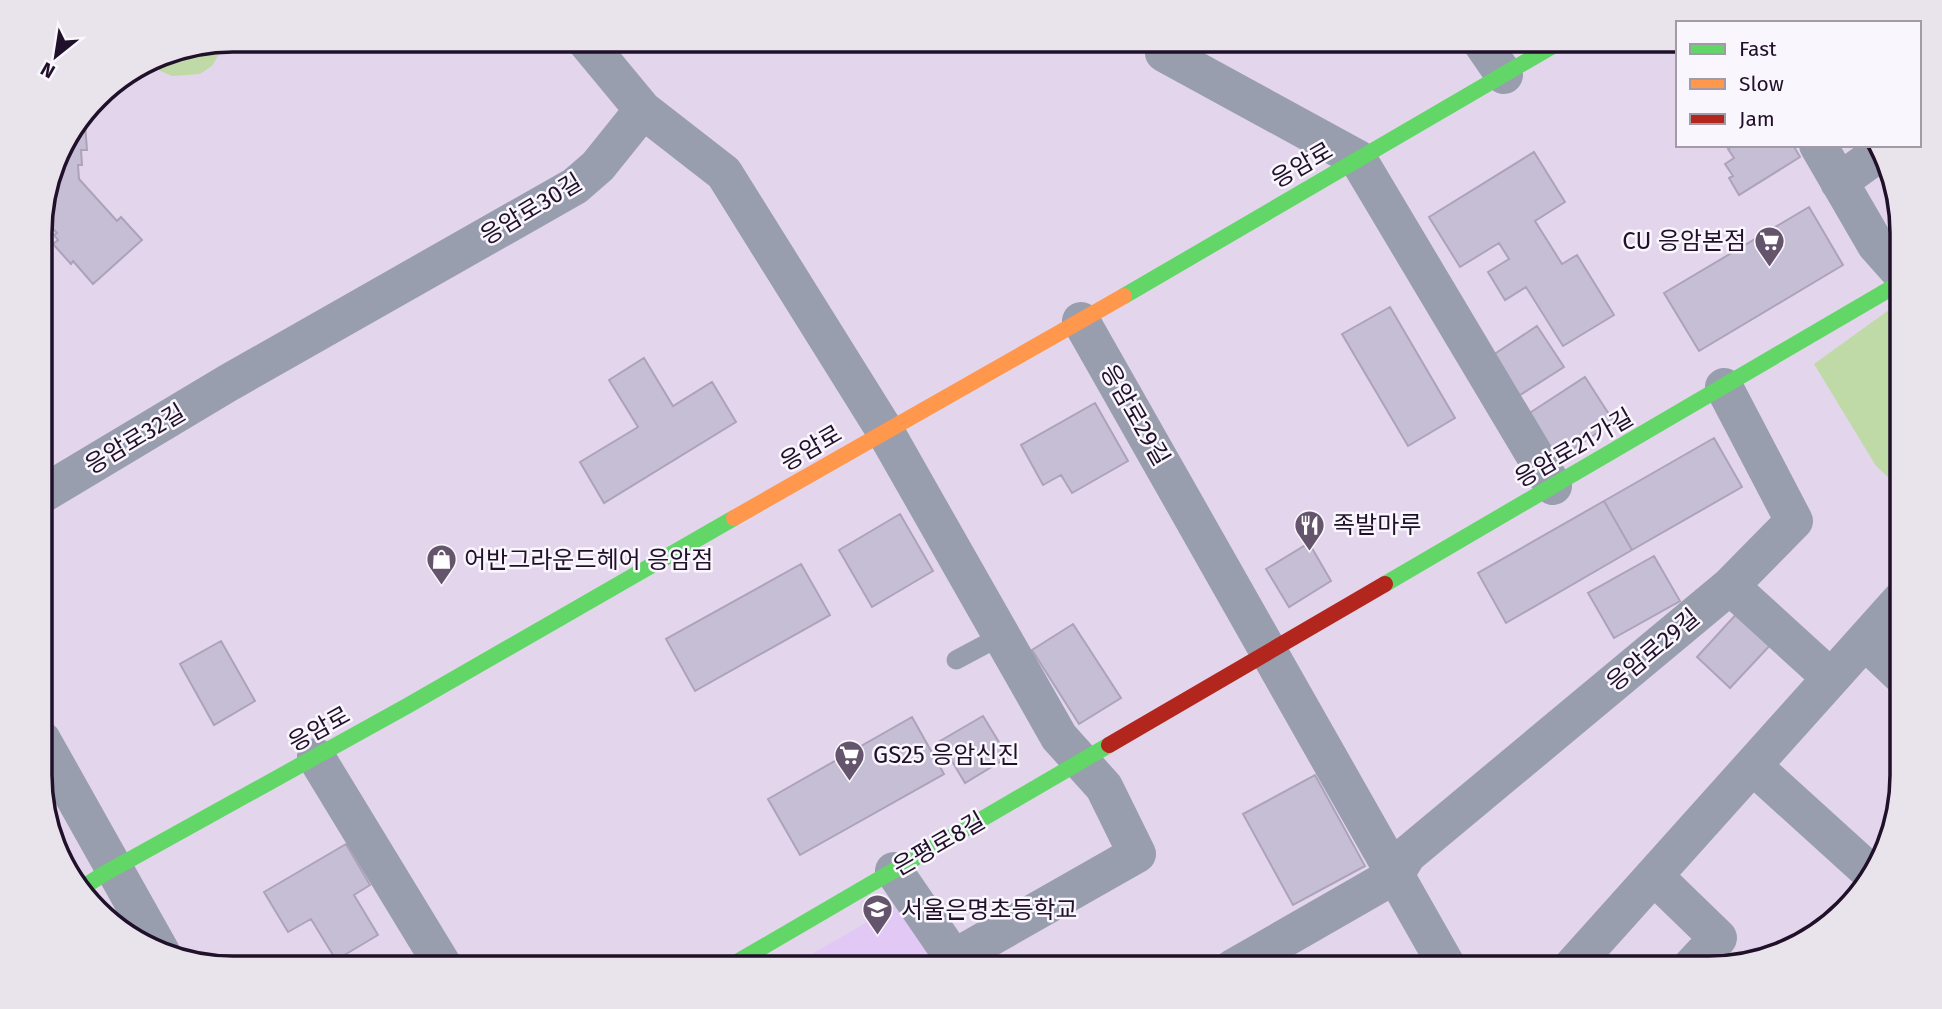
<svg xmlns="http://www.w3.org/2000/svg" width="1942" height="1009" font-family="'Fira Sans','Noto Sans KR',sans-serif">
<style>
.built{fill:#e2c8f4}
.green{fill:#bfdaa7}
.building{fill:#c6bed5;stroke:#aca3ba;stroke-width:2}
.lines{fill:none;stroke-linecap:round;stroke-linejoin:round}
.lane{stroke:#989eae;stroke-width:19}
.street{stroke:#989eae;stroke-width:38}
.fast{stroke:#63d668;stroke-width:16}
.slow{stroke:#ff974d;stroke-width:16}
.jam{stroke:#b3261e;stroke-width:16}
.labels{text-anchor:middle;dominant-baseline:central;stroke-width:5;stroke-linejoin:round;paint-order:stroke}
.street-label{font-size:24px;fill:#201029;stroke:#faf6fd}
.poi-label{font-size:24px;fill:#201029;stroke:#faf6fd;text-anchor:start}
.rim{fill:none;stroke:#201029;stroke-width:3.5}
</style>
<rect width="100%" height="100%" fill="#e3d6ec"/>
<path class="built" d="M895,906l43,63h-152z"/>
<path class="green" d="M216,44l3,10 -7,12 -12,8 -28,2 -27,-12 15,-9z
M1900,302l1,187 -25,-23 -62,-102z"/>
<path class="building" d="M78,124h7l2,26h-6l1,15h-4l1,14 38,42 4,-4 21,23 -49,44 -20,-23 -2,3 -18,-20 5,-4 -4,-5 3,-2 -10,-11 -6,-1 19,-73z
M1734,145h59l7,12 -61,38 -10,-17 4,-2 -8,-12 9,-6 -6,-9z
M1534,152l31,50 -30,19 27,43 15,-9 37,60 -51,31 -37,-59 -21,13 -17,-28 21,-13 -10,-16 -39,24 -31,-50z
M1809,207l34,58 -144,86 -35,-58z
M1390,307l65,111 -47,28 -66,-112z
M1537,326l27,41 -47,30 -27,-40z
M644,358l29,48 39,-24 24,40 -132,81 -24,-41 58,-35 -29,-47z
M1585,377l29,45 -60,39 -29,-45z
M1095,403l33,58 -56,32 -11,-18 -18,10 -22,-40z
M1714,438l28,49 -110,63 -28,-49z
M1604,501l28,49 -126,73 -28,-50z
M900,514l33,57 -61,36 -33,-57z
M1309,543l22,38 -42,26 -23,-38z
M1654,556l26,45 -66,37 -26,-45z
M801,564l29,51 -135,76 -29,-52z
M1741,609l34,31 -45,48 -33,-31z
M1073,624l48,74 -42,26 -47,-74z
M221,641l34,60 -41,24 -34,-61z
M983,716l25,41 -43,26 -25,-42z
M912,717l32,57 -144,81 -32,-56z
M1315,775l50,91 -72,39 -50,-91z
M346,844l24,41 -16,10 24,40 -42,25 -25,-41 -23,13 -24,-40z"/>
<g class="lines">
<path class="lane" d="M956,660l45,-24"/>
<path class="street" d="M585,40l58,70 81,63 161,258 174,306 45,50 33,67 -183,104
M1182,40l-18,13 194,106 195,327
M1480,40l24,35
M1818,145l58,100 24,27
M1839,182l40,-29
M1081,321l367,647
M41,495l187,-112 347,-197 23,-20 45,-56
M1730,586l101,92
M1865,641l36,34
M42,740l119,212
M316,757l129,212
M1753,766l118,107
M894,871l67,98
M1654,876l64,62 -28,30
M1233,968l162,-93 12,-20 323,-269 64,-65 -70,-134
M1571,968l330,-368"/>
<path class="fast" d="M1124,296l439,-256
M1385,584l515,-301
M79,890l23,-15 305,-169 327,-188
M725,969l384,-224"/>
<path class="slow" d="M734,518l390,-222"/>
<path class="jam" d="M1109,745l276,-161"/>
</g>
<defs>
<symbol id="supermarket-pin" viewBox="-11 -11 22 30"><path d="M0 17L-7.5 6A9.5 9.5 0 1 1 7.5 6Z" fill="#64556d" stroke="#faf6fd"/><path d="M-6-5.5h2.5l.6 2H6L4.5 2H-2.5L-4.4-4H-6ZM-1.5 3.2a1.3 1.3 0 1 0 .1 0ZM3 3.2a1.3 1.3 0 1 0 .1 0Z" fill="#fff"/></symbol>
<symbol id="restaurant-pin" viewBox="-11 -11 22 30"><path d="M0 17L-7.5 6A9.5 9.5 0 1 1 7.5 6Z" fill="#64556d" stroke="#faf6fd"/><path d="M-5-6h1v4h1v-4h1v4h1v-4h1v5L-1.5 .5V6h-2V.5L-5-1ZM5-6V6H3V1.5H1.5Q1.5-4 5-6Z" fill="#fff"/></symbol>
<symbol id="shop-pin" viewBox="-11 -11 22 30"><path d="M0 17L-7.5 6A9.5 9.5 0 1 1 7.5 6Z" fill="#64556d" stroke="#faf6fd"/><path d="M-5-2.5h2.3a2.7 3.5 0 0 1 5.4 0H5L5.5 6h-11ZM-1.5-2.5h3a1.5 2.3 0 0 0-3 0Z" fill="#fff"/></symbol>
<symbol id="school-pin" viewBox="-11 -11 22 30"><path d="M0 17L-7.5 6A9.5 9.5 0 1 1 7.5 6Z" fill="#64556d" stroke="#faf6fd"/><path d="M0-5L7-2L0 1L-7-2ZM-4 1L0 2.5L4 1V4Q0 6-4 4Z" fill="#fff"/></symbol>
</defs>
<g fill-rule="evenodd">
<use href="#supermarket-pin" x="1752" y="224" width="35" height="47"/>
<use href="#restaurant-pin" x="1292" y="508" width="35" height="47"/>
<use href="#shop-pin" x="424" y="542" width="35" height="47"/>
<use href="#supermarket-pin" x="832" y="738" width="35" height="47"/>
<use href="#school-pin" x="860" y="892" width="35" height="47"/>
</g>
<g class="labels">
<g class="street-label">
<text transform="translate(1302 165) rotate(-30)">응암로</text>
<text transform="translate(531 209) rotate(-31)">응암로30길</text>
<text transform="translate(1135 415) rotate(60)">응암로29길</text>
<text transform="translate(135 439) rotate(-31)">응암로32길</text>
<text transform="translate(811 448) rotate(-30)">응암로</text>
<text transform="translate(1574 448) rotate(-30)">응암로21가길</text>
<text transform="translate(1653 650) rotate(-40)">응암로29길</text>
<text transform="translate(319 729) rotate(-29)">응암로</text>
<text transform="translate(939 844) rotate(-30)">은평로8길</text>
</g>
<g class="poi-label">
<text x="1746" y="241" text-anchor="end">CU 응암본점</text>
<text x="1333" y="525">족발마루</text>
<text x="464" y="560">어반그라운드헤어 응암점</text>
<text x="873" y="755">GS25 응암신진</text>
<text x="901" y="910">서울은명초등학교</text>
</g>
</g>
<path d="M0 0H1942V1009H0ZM233 52H1709A181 181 0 0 1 1890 233V775A181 181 0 0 1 1709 956H233A181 181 0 0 1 52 775V233A181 181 0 0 1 233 52Z" fill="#e9e4ec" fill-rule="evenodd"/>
<path class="rim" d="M233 52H1709A181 181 0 0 1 1890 233V775A181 181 0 0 1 1709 956H233A181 181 0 0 1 52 775V233A181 181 0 0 1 233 52Z"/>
<rect x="1676" y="21" width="245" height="126" fill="#faf6fd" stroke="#a39aa8" stroke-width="2"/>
<rect x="1690" y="44" width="35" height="10" fill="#63d668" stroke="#a39aa8" stroke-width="2"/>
<text x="1739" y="56" font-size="21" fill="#201029">Fast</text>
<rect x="1690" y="79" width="35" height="10" fill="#ff974d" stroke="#a39aa8" stroke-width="2"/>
<text x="1739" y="91" font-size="21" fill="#201029">Slow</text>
<rect x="1690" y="114" width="35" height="10" fill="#b3261e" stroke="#a39aa8" stroke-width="2"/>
<text x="1739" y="126" font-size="21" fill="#201029">Jam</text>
<g transform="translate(56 56) rotate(210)" stroke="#faf6fd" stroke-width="5" paint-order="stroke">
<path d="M0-5L12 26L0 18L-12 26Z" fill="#201029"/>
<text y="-10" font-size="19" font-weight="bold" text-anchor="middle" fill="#201029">N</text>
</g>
</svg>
